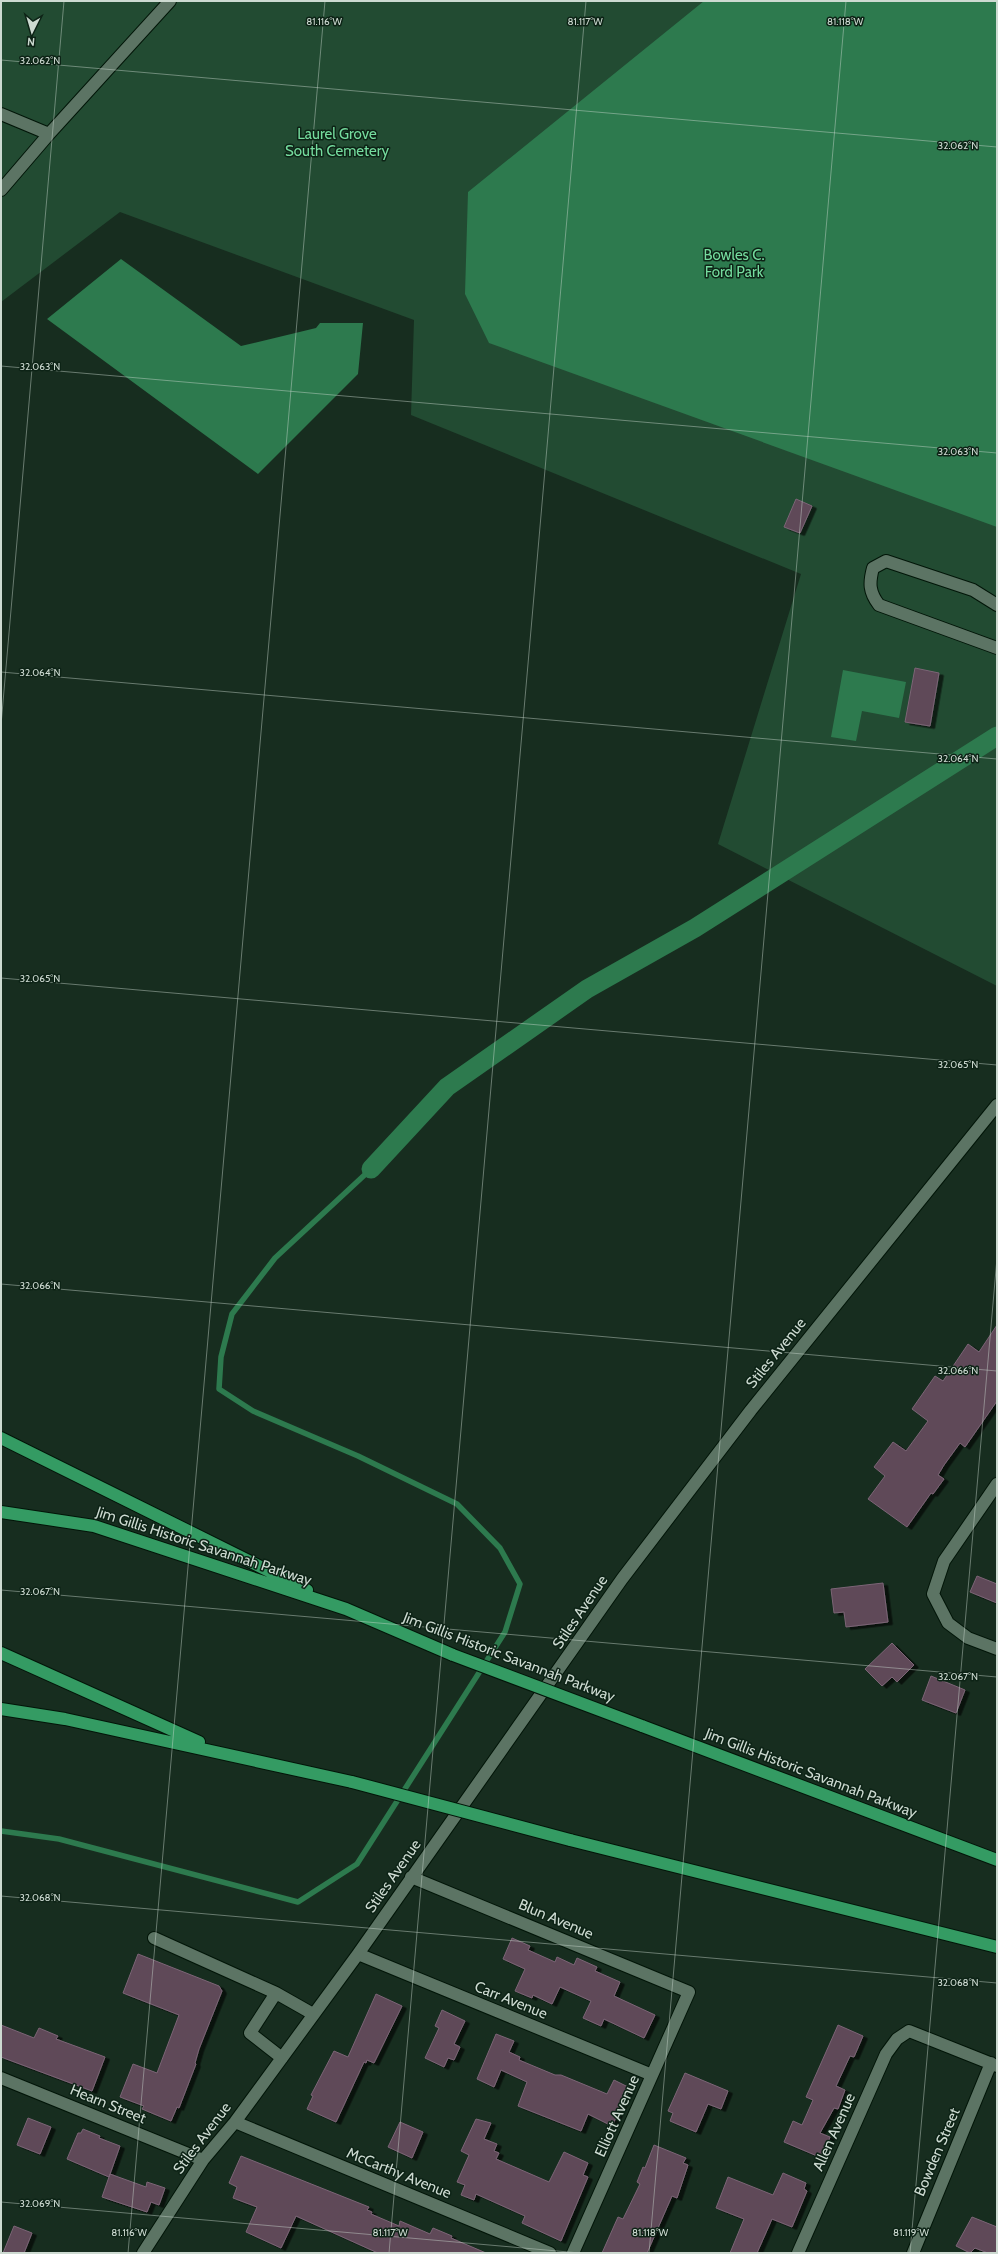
<svg xmlns="http://www.w3.org/2000/svg" width="998" height="2254" font-family="Cabin,sans-serif">
<style>
.green{fill:#224b32}
.water{fill:#2d7a4e}
.lines{fill:none;stroke-linecap:round;stroke-linejoin:round}
.stream{stroke:#2d7a4e;stroke-width:5.5}
.canal{stroke:#2d7a4e;stroke-width:19}
.building{fill:#5e4858;stroke:#7c6576;filter:url(#shadow)}
.minor-casing{stroke:#021508;stroke-width:14}
.highway-casing{stroke:#021508;stroke-width:14}
.minor{stroke:#5c7464;stroke-width:12}
.highway{stroke:#349b63;stroke-width:12}
.highway-bridge-casing{stroke:#021508;stroke-width:14;stroke-linecap:butt}
.highway-bridge{stroke:#349b63;stroke-width:12}
.ticks{fill:none;stroke:#cddad1;stroke-width:1;stroke-opacity:0.45}
.labels{text-anchor:middle;dominant-baseline:central;stroke-width:3;stroke-linejoin:round;paint-order:stroke}
.park-label{font-size:15px;fill:#75dc9e;stroke:#0d2316}
.street-label{font-size:15px;fill:#cddad1;stroke:#0d2316}
.ticks-label{font-size:10px;text-anchor:middle;fill:#cddad1;stroke:#0d2316;stroke-width:3;stroke-linejoin:round;paint-order:stroke}
</style>
<defs>
<filter id="shadow"><feDropShadow dx="4.5" dy="2.5" stdDeviation="0" flood-color="#0009"/></filter>
</defs>
<rect width="100%" height="100%" fill="#172d1f"/>
<path class="green" d="M1,1h996v985l-279,-142 83,-270 -390,-159 3,-95 -294,-108 -119,90z"/>
<path class="water" d="M704,1h293v526l-508,-184 -24,-49 3,-102z
M121,259l120,87 75,-18 4,-5h43l-5,51 -100,100 -211,-155z
M843,670l63,12 -7,36 -37,-7 -6,30 -25,-4z"/>
<g class="lines">
<path class="stream" d="M1,1831l58,8 239,63 59,-38 148,-232 15,-48 -20,-36 -43,-44 -99,-48 -105,-45 -34,-22 2,-32 11,-43 43,-56 96,-89"/>
<path class="canal" d="M371,1169l76,-82 140,-98 108,-61 302,-192"/>
</g>
<path class="building" d="M796,499l16,7 -12,27 -16,-6z
M915,668l24,5 -9,53 -25,-4z
M997,1325v76l-32,46 -5,-4 -16,22 -6,10 6,4 -11,15 -2,-1 -24,34 -39,-28 17,-23 -11,-9 19,-25 13,9 22,-30 -16,-12 23,-33 8,5 25,-37 11,8z
M977,1576l20,8v19l-27,-11z
M883,1583l5,39 -42,5 -2,-15 -10,1 -3,-24z
M892,1643l22,22 -17,17 -5,-5 -10,9 -17,-17z
M931,1676l34,14 -9,23 -34,-13z
M512,1938l18,8 -2,4 27,12 2,-5 17,8 3,-7 20,9 -2,4 25,11 -6,14 41,19 -11,23 -40,-19 -3,7 -18,-8 8,-17 -31,-14 -8,17 -19,-9 -1,3 -17,-7 10,-22 -22,-10z
M138,1954l81,32 3,5 -23,58 -4,14 1,1 -17,44 -2,-1 -6,14 -29,-12 2,-3 -24,-9 13,-33 24,9 22,-58 -56,-22z
M376,1994l26,12 -28,57 -7,-3 -1,3 -2,-1 -28,60 -29,-13 6,-13 -2,-1 23,-44 14,6z
M442,2010l23,11 -11,23 6,3 -6,13 -6,-2 -4,9 -19,-9 14,-30 -4,-2z
M1,2025l33,13 5,-10 19,8 -2,3 49,18 -13,34 -91,-34z
M838,2025l25,11 -9,21 -4,-1 -14,30 9,4 -7,19 -4,-1 -14,25 10,4 -8,21 -38,-16 9,-21 9,4 11,-25 -7,-3z
M496,2034l18,7 -5,11 11,5 -1,3 36,15h6l46,19 7,-14 16,8 -18,38 -24,-12 -7,17 -63,-25 9,-24 -26,-12 -7,17 -17,-8z
M685,2073l43,18 -7,18 -13,-5 -12,28 -26,-11 3,-8 -5,-2z
M28,2118l23,9 -11,27 -23,-9z
M476,2119l15,4 -7,16 13,5 -3,7 5,2 -3,6 53,23 15,-30 24,11 -5,12 5,2 -27,64 -39,-18 3,-7 -49,-22 -2,6 -13,-5 4,-10 -8,-3 12,-27 -8,-4z
M400,2122l23,10 -11,26 -24,-11z
M83,2129l17,7 -1,2 21,8 -11,31 -42,-18 11,-26h3z
M654,2145l32,13 -3,5 5,2 -11,33 -5,-2 -25,57h-45l16,-36 5,2 17,-35 -3,-2 6,-15 2,1z
M241,2156l128,51 -2,3 5,2 -1,2 28,12 1,-5 30,13 3,-6 19,8 -1,2 35,15h-108l-82,-37 -15,32 -35,-16 11,-25 -24,-9 4,-11 -8,-4z
M783,2173l23,10 -2,6 3,2 -15,36 -20,-8 -15,34h-27l14,-34 -28,-11 12,-31 45,18z
M110,2174l36,13 1,-5 18,6 -6,17 -8,-3 -4,10 -45,-15z
M972,2217l25,10v26h-9l-13,-5 -5,5 -14,-7z
M14,2226l18,7 -8,20h-21z"/>
<g class="lines">
<defs>
<path id="minor" d="M1,114l48,20
M1,190l48,-56 121,-133
M997,605l-24,-15 -87,-29 -13,7c-4,15 -4,24 6,37l118,43
M997,1484l-53,77 -11,33 15,29 20,15 29,11
M411,1877l278,115 -116,261
M154,1938l122,55
M358,1954l294,121
M282,2058l-32,-25 26,-40 37,21
M1,2078l202,82
M235,2122l315,131
M143,2253l60,-93 32,-38 123,-168 264,-375 129,-169 246,-305
M798,2253l88,-199 11,-15 12,-8 88,35
M913,2253l78,-190"/>
<path id="highway" d="M1,1438l306,152
M1,1512l93,14 252,83 107,46
M1,1653l198,89
M1,1709l64,10 287,63
M642,1726l355,134
M570,1840l427,107"/>
</defs>
<use href="#minor" class="minor-casing"/>
<use href="#highway" class="highway-casing"/>
<use href="#minor" class="minor"/>
<use href="#highway" class="highway"/>
<defs>
<path id="highway-bridge" d="M453,1655l189,71
M352,1782l218,58"/>
</defs>
<use href="#highway-bridge" class="highway-bridge-casing"/>
<use href="#highway-bridge" class="highway-bridge"/>
</g>
<path class="ticks" d="M1,60l996,87M1,366l996,87M1,672l996,87M1,725l63,-724M1,978l996,87M1,1284l996,87M1,1590l996,87M1,1896l996,87M1,2202l579,51M128,2253l197,-2252M389,2253l197,-2252M649,2253l197,-2252M910,2253l87,-995"/>
<g class="labels">
<g class="park-label">
<text x="337" y="134">Laurel Grove<tspan x="337" dy="17">South Cemetery</tspan></text>
<text x="734" y="255">Bowles C.<tspan x="734" dy="17">Ford Park</tspan></text>
</g>
<g class="street-label">
<text transform="translate(776 1353) rotate(-51)">Stiles Avenue</text>
<text transform="translate(204 1546) rotate(18)">Jim Gillis Historic Savannah Parkway</text>
<text transform="translate(580 1612) rotate(-56)">Stiles Avenue</text>
<text transform="translate(509 1657) rotate(21)">Jim Gillis Historic Savannah Parkway</text>
<text transform="translate(811 1773) rotate(21)">Jim Gillis Historic Savannah Parkway</text>
<text transform="translate(393 1876) rotate(-55)">Stiles Avenue</text>
<text transform="translate(556 1919) rotate(23)">Blun Avenue</text>
<text transform="translate(511 2000) rotate(22)">Carr Avenue</text>
<text transform="translate(108 2104) rotate(22)">Hearn Street</text>
<text transform="translate(617 2116) rotate(-66)">Elliott Avenue</text>
<text transform="translate(834 2132) rotate(-66)">Allen Avenue</text>
<text transform="translate(202 2138) rotate(-53)">Stiles Avenue</text>
<text transform="translate(937 2152) rotate(-67)">Bowden Street</text>
<text transform="translate(399 2173) rotate(22)">McCarthy Avenue</text>
</g>
</g>
<g class="ticks-label">
<text x="324" y="25">81.116°W</text>
<text x="585" y="25">81.117°W</text>
<text x="845" y="25">81.118°W</text>
<text x="40" y="64">32.062°N</text>
<text x="958" y="149">32.062°N</text>
<text x="40" y="370">32.063°N</text>
<text x="958" y="455">32.063°N</text>
<text x="40" y="676">32.064°N</text>
<text x="958" y="762">32.064°N</text>
<text x="40" y="982">32.065°N</text>
<text x="958" y="1068">32.065°N</text>
<text x="40" y="1289">32.066°N</text>
<text x="958" y="1374">32.066°N</text>
<text x="40" y="1595">32.067°N</text>
<text x="958" y="1680">32.067°N</text>
<text x="40" y="1901">32.068°N</text>
<text x="958" y="1986">32.068°N</text>
<text x="40" y="2207">32.069°N</text>
<text x="129" y="2236">81.116°W</text>
<text x="390" y="2236">81.117°W</text>
<text x="650" y="2236">81.118°W</text>
<text x="911" y="2236">81.119°W</text>
</g>
<rect width="998" height="2254" fill="none" stroke="#cddad1" stroke-width="4"/>
<g transform="translate(32 32) rotate(185)" stroke="#0d2316" stroke-width="3" paint-order="stroke">
<path d="M0-3L7 15L0 10L-7 15Z" fill="#cddad1"/>
<text y="-6" font-size="11" font-weight="bold" text-anchor="middle" fill="#cddad1">N</text>
</g>
</svg>
